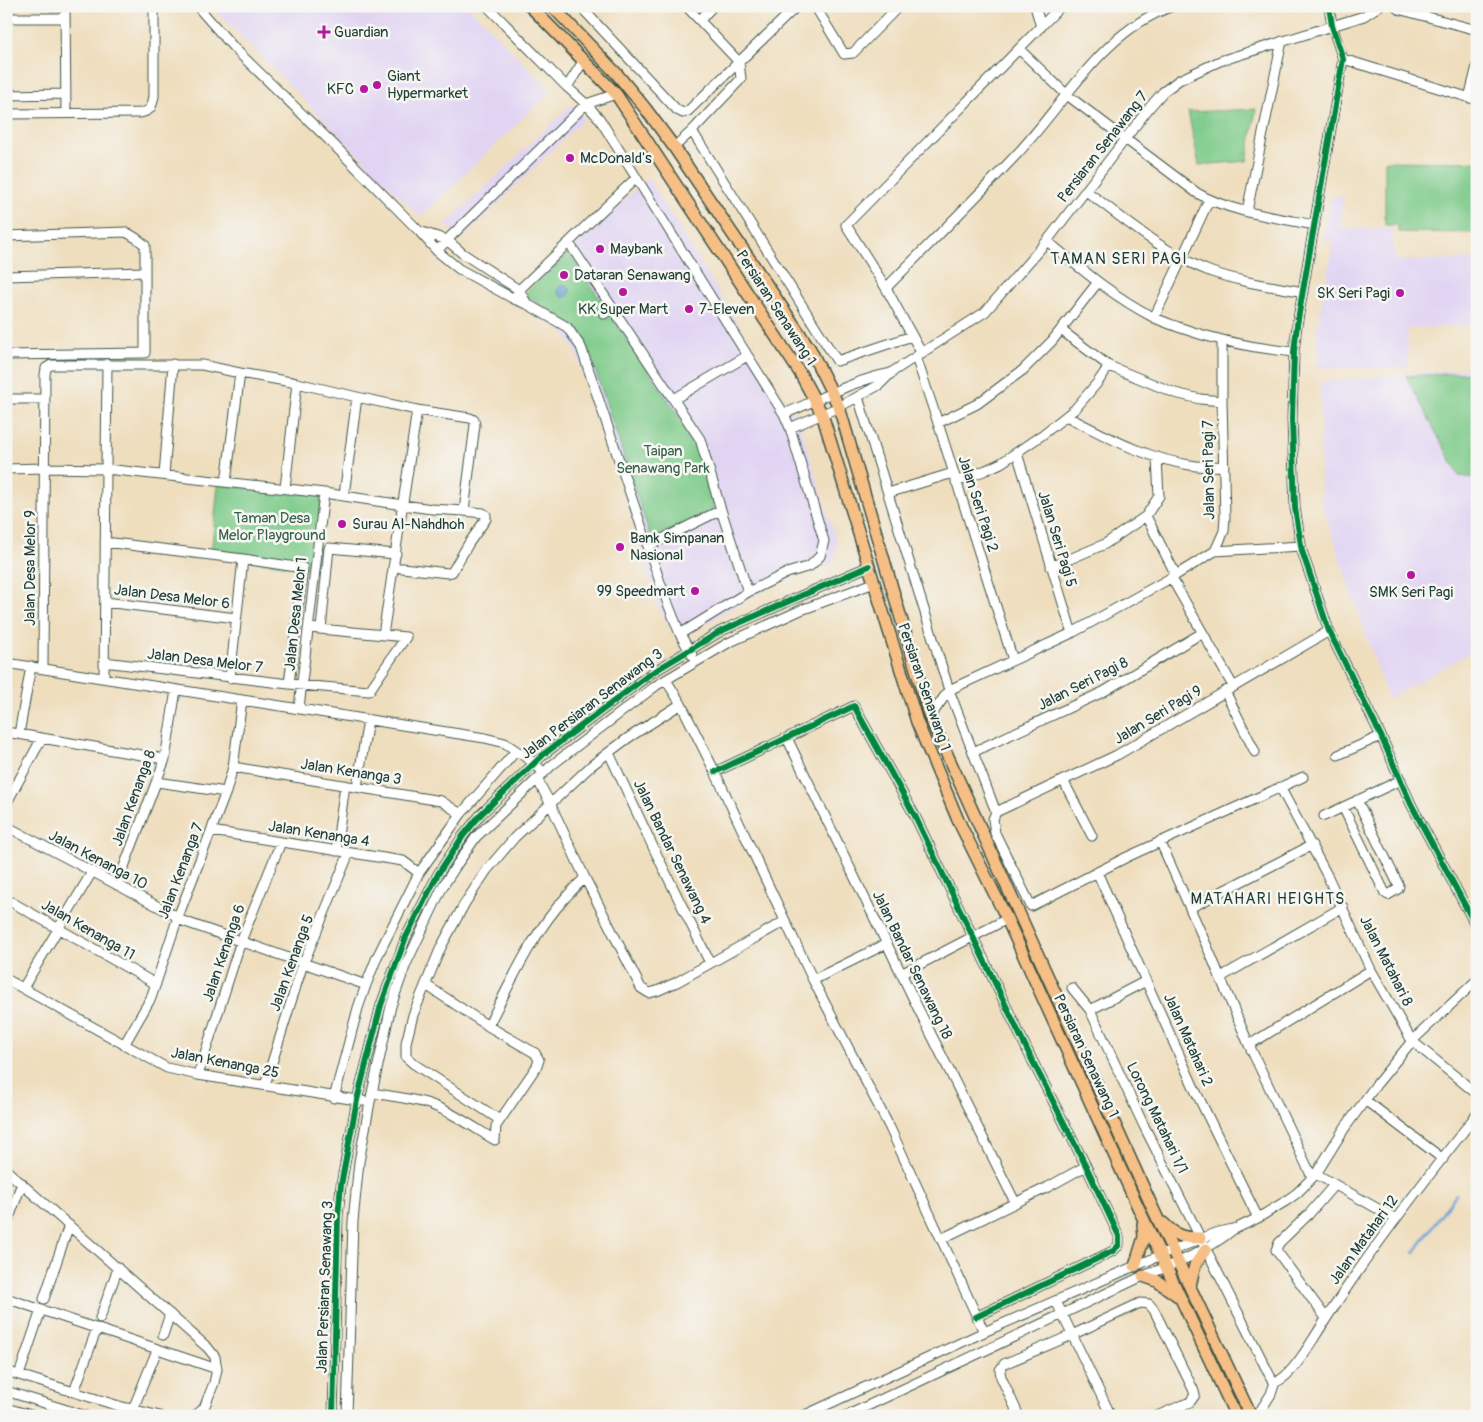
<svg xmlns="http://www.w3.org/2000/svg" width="1483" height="1422" font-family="Pangolin,sans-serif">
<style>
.built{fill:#e1d4f3}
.green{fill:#7dca89;stroke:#4e845e}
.water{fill:#66a3d7;stroke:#427086}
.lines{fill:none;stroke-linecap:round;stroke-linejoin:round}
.stream{stroke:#66a3d7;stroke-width:2.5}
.minor-casing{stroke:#3e5549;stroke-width:11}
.major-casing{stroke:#3e5549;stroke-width:14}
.minor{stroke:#fff;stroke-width:9}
.major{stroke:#f5bf86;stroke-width:11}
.cycleway-casing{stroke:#f6f6f2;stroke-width:9}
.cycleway{stroke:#00873e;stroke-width:6}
.poi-dot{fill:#b5179e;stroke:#f6f6f2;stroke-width:2}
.labels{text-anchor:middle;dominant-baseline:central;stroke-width:5;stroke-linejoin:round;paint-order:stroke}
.poi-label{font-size:15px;fill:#1f3d34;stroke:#f6f6f2;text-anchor:start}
.street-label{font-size:15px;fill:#1f3d34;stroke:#f6f6f2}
.park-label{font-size:15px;fill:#366049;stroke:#f6f6f2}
.neighbourhood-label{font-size:16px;letter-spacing:1px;fill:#1f3d34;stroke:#f6f6f2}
</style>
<rect width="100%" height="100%" fill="#f6f6f2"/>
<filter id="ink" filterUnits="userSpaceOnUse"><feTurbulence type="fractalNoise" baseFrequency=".02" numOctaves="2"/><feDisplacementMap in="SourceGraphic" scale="10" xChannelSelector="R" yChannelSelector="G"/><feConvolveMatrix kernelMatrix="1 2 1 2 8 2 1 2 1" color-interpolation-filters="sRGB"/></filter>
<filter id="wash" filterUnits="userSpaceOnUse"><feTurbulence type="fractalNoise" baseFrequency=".0096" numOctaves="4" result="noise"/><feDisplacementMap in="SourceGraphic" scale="20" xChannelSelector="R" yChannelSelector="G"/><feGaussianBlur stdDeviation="1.12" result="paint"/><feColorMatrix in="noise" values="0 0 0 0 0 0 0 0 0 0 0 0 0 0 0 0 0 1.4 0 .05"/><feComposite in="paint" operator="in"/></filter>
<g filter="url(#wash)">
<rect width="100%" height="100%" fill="#efdebe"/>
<path class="built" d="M211,6h257l83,85 -131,126z
M572,104l12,15 -123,121 -15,-16z
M648,178l151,245 38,119 -4,21 -43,15 -39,19 -73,43 -23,-39 -12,-50 -68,-201 -13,-20 -49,-26z
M1344,197l-4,31 52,1 3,32 82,-2v67l-69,2 -1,40h-88l-2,-39 17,-88h-10l6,-43z
M1477,368v281l-89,50 -67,-197 -1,-120z"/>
<path class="green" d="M1256,109l-9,52 -48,4 -11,-53z
M1385,161l92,1v71l-79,-1v-7h-13z
M569,253l127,188 19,67 -64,31 -62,-188 -16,-25 -49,-32z
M1477,372v106l-18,-2 -53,-100z
M218,485l104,10 -8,75 -103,-16z"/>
<path class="water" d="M558 291a6 6 0 1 1 12 0a6 6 0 1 1-12 0Z"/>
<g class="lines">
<path class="stream" d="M1414,1253l42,-59"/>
</g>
</g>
<g filter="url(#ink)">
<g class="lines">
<defs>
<path id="minor" d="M65,6l1,107
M197,6l37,42 97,94 88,89 18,20 22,18 55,30 13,5
M487,6l80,81 19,17 13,14 185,296 6,14 34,113 -4,15 -10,10 -23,7 -39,19 -68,42
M580,6l97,104 6,3 5,-2 109,-105
M815,6l29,48 9,-1 46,-47
M1035,6l6,21
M1329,6l3,20 11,33 -46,266 -3,27 -2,67 3,89 7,43 27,80 52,105 30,68 66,124
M1398,9l79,21
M6,18h59
M700,20l13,-14
M1019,49l48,46 130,98c32,19 82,25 118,32
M1343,59l134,41
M567,87l17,-27
M6,95l59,-1
M1469,98l8,-32
M6,114l134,-1c11,-2 12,-6 14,-17v-90
M692,131l145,230 75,-25
M674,147l18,-16 49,-52 -2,-17 -53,-56
M1086,191c40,29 77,62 123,80 30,11 63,15 94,21
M1247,211l35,-170
M419,231l28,9 15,13 57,37 8,14 40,23 14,20 82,244 17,43 12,21
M6,236l120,-4 10,6 9,7v108l-139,2
M1047,241c33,27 67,56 106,76 8,4 17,7 25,10 39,14 75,21 116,25
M569,243l131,196 21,71 27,82
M437,251l10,-11 139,-136 30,-10
M6,276l139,-4
M886,288c44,-45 89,-89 131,-134 48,-51 86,-124 156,-148
M516,295l3,-5 117,-112
M604,314l9,-6
M1154,318l55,-118
M1061,330l48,36 66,27 25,6 22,2
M922,354l-36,-66 -40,-63 215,-219
M916,357l22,66 75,237
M858,397l91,293 47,122 -3,7 2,14 36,73 96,-49 176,-80
M6,399h39
M674,399l73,-43
M784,414c36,-15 70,-34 108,-41
M1066,416c41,21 83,44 130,50 9,1 19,0 28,0
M938,423l39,-19 46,-34 29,-29 46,-59
M790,428l49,-21 40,-22 13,-13 93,-60 62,-71 102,-133 14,-16 16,-12 41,-19 144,-45 15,-10
M1017,453l55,180
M6,469l39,-1 61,1 218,24 79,12 29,4 32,2 19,2 3,2v4l-17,24 -17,29 -4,1 -55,-6
M164,475l9,-111
M226,482l14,-109
M956,482l30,-12 15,-7 41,-28 33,-26 23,-27 11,-16
M285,488l12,-105
M888,493l65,-20
M344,495l13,-98
M1146,516l30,59
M105,542l138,17 60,9 -14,116
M648,546l73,-36
M1215,551l86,-5
M1051,567l54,-23 41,-28 13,-20 -2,-38
M1171,577l62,109
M105,602l131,16
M321,629l8,-81 67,6
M383,635l34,-225
M104,662l185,22 80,7 37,-54 -97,-9
M6,663l479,75 20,5 29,20 10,10
M43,668l2,-293 1,-7 5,-3h151l38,8 57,10 60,14 60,13 53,8 4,2 1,5 -11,86
M104,678l3,-314
M230,678l13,-119
M666,680l15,24 34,68 98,208 77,148 94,204
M1225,691l30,61
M299,708l25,-215
M930,717l19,-27 123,-57 104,-58 39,-24 9,-20 1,-14 -3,-116v-60
M6,732l159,27
M19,734l12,-68
M787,738l130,268 98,196
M973,752l130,-60 99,-59
M609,753l44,94 57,116
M1338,755l43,-19
M233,767l208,34 20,13
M715,772l139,-66 61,110 117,244 54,106 33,70v9l-6,6 -137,66
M537,779l13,24 35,75 56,110 8,5 8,-2 20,-9 108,-61
M1063,780l29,56
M157,782l69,10
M357,787l11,-67
M1280,787l48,90 43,93 41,71 65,53
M6,804l36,-66
M1343,807l42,86 3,2 10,-6 1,-3 -42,-86
M996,812l121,-57 212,-124
M1324,816l77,-36
M6,826l172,91
M211,831l192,30 16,12
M1160,841l49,110 40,94 63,132
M336,851l9,-66
M1097,872l98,218 63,128
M117,885l48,-126 11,-69
M6,899l150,85
M1190,908l122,-63
M177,919l189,66
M901,974l106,-55
M1221,977l122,-70
M6,979l161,89 31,7 165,26
M813,980l73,-36
M23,988l69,-116
M1072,988l18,22 53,114 128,254 4,4
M1090,1010l56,-29
M488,1026c23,-44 44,-92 78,-129 6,-7 12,-13 19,-19
M124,1045l27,-47 27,-81 48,-125 7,-25 9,-67
M1249,1045l122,-75
M198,1075l43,-134 40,-99
M265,1085l37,-118 47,-114
M372,1093c18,3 36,5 54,10 25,8 47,24 69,37l1,-14 41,-60 2,-6 -4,-7 -47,-27 -62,-41
M334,1098l24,-90 8,-23 11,-28 42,-84 42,-59 55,-63
M1365,1100l78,59
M500,1120l-86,-56 -8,-7v-14l7,-28 28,-68 24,-44 22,-33 28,-33 77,-72 36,-27 53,-34
M6,1170l202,178 7,9 2,12 -3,14 -10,25 -9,8
M1316,1174l80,45
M6,1226l16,-43
M941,1239l107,-52 38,-21
M6,1298l211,71
M44,1299l25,-74
M1056,1301l55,115
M100,1318l18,-50
M1326,1318l-50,-68 3,-7 30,-29 25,-29
M163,1335l7,-21
M6,1371l113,35 41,10
M19,1375l22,-65
M1275,1382c15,-3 36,-39 44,-52 47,-75 103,-146 158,-216
M6,1391l80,25
M74,1392l23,-64
M6,1408l28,8
M133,1409l22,-54
M333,1416l5,-200 3,-31 16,-85 24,-95 25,-68 32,-63 25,-38 18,-22 63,-60 106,-80 71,-43 148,-65
M347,1416l6,-195 6,-59 11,-60 21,-96 15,-42 37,-78 15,-23 18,-26 76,-72 105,-80 71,-42 73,-33 73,-27
M803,1416l181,-84 151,-66 80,-33 22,-5 21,-10 28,-17 11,-8 19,-19 28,-45 32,-44 36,-44 65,-61
M846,1416l297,-140c33,-12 64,-25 91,-47
M1019,1416l-18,-39 -1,-7 4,-6 68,-29 68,-32 9,1 5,6 39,79 2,6 -5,7 -33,14
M1257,1416l14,-22 4,-12"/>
<path id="major" d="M530,6l86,88 184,279 22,41 95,308 41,98 49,99 136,299 93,198
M552,6l64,67 29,35 29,39 136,202 29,58 91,310 224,494 97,205
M1163,1223c13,13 19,15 37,15
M1135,1266l9,-29 -1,-13
M1143,1276l14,5 21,15
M1190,1286l5,-21 11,-16"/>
</defs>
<use href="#minor" class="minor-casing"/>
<use href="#major" class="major-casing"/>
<use href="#minor" class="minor"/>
<use href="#major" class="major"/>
<defs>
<path id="cycleway" d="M1329,6l3,20 11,33 -46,266 -3,27 -2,67 3,89 7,43 27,80 52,105 30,68 66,124
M715,772l139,-66 61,110 117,244 54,106 33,70v9l-6,6 -137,66
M333,1416l5,-200 3,-31 16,-85 24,-95 25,-68 32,-63 25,-38 18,-22 63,-60 106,-80 71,-43 148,-65"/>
</defs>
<use href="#cycleway" class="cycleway-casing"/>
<use href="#cycleway" class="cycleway"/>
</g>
</g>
<g class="poi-dot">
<path d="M321.5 24.5h5v5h5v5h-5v5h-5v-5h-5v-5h5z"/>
<circle cx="377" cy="85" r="5"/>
<circle cx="364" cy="89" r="5"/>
<circle cx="570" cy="158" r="5"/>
<circle cx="600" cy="249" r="5"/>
<circle cx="564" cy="275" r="5"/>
<circle cx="623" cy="292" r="5"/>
<circle cx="1400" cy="293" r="5"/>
<circle cx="689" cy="309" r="5"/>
<circle cx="342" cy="524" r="5"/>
<circle cx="620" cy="547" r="5"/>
<circle cx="1411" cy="575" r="5"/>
<circle cx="695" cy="591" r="5"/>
</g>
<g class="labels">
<g class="poi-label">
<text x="334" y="32">Guardian</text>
<text x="387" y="76">Giant<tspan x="387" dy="17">Hypermarket</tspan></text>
<text x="354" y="89" text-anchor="end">KFC</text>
<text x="580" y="158">McDonald's</text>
<text x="610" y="249">Maybank</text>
<text x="574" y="275">Dataran Senawang</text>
<text x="1390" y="293" text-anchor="end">SK Seri Pagi</text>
<text x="623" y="309" text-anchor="middle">KK Super Mart</text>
<text x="699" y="309">7-Eleven</text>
<text x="352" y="524">Surau Al-Nahdhoh</text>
<text x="630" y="538">Bank Simpanan<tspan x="630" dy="17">Nasional</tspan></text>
<text x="685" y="591" text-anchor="end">99 Speedmart</text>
<text x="1411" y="592" text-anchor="middle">SMK Seri Pagi</text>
</g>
<g class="street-label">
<text transform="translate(1103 147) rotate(-52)">Persiaran Senawang 7</text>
<text transform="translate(776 308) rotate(57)">Persiaran Senawang 1</text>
<text transform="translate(1209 470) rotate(-91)">Jalan Seri Pagi 7</text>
<text transform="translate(978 504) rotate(72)">Jalan Seri Pagi 2</text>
<text transform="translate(1057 539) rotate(73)">Jalan Seri Pagi 5</text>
<text transform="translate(30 568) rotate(-90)">Jalan Desa Melor 9</text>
<text transform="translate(172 597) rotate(7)">Jalan Desa Melor 6</text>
<text transform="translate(296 614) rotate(-84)">Jalan Desa Melor 1</text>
<text transform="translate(205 661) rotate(7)">Jalan Desa Melor 7</text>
<text transform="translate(1083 684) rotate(-27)">Jalan Seri Pagi 8</text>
<text transform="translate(924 687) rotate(71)">Persiaran Senawang 1</text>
<text transform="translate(592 704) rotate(-37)">Jalan Persiaran Senawang 3</text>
<text transform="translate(1158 715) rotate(-31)">Jalan Seri Pagi 9</text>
<text transform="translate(351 772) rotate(9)">Jalan Kenanga 3</text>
<text transform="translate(134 798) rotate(-70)">Jalan Kenanga 8</text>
<text transform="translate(319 834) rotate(9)">Jalan Kenanga 4</text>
<text transform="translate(672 852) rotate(64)">Jalan Bandar Senawang 4</text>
<text transform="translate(98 860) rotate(28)">Jalan Kenanga 10</text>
<text transform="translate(181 871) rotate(-69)">Jalan Kenanga 7</text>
<text transform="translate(88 930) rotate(30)">Jalan Kenanga 11</text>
<text transform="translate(224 953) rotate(-71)">Jalan Kenanga 6</text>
<text transform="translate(1386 961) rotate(63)">Jalan Matahari 8</text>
<text transform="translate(292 963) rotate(-70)">Jalan Kenanga 5</text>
<text transform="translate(912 965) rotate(64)">Jalan Bandar Senawang 18</text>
<text transform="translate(1188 1040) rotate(66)">Jalan Matahari 2</text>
<text transform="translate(1086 1056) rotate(65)">Persiaran Senawang 1</text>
<text transform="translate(225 1063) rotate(11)">Jalan Kenanga 25</text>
<text transform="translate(1157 1118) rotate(64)">Lorong Matahari 1/1</text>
<text transform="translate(1364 1240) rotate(-54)">Jalan Matahari 12</text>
<text transform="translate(325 1287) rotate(-88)">Jalan Persiaran Senawang 3</text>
</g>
<g class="park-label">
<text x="663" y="451">Taipan<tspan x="663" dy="17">Senawang Park</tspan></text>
<text x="272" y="518">Taman Desa<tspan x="272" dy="17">Melor Playground</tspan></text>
</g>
<g class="neighbourhood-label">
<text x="1119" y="259">TAMAN SERI PAGI</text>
<text x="1268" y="899">MATAHARI HEIGHTS</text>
</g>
</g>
<rect width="1483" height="1422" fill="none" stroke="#f6f6f2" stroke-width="25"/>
</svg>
